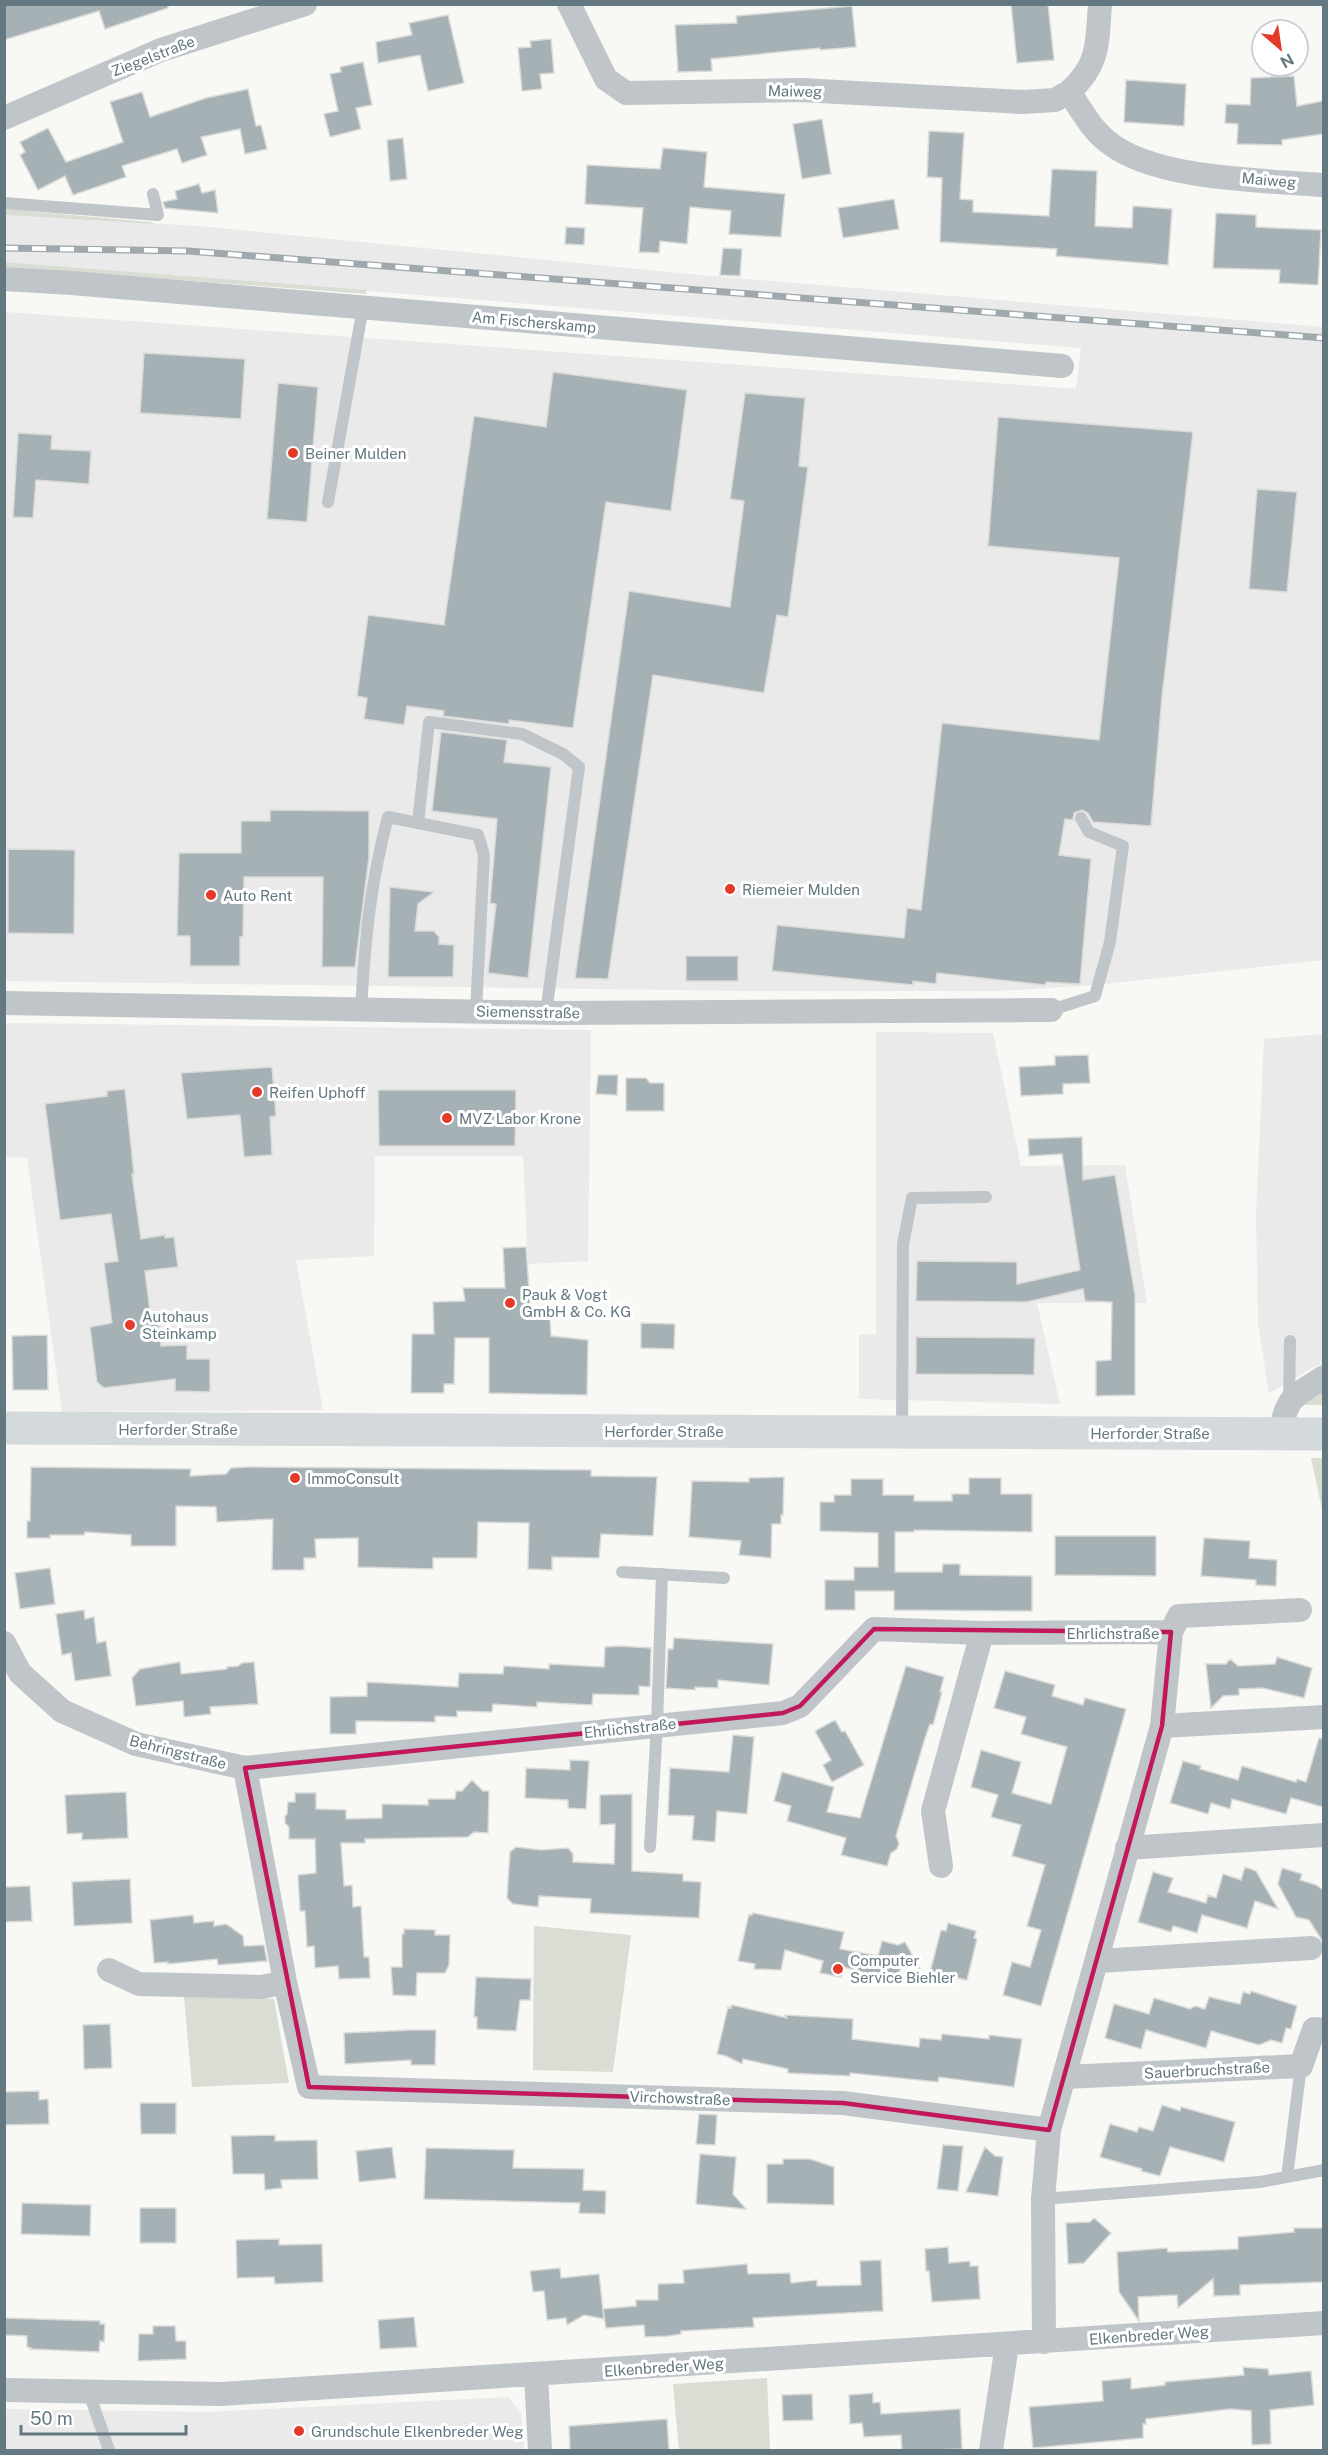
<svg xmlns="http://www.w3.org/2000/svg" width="1328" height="2455" font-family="'Public Sans',sans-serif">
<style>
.built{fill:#e9eae9}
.green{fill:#d9ddd4}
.building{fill:#a6b1b5;stroke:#dadad8;stroke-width:1.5}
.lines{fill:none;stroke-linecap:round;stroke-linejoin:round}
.service{stroke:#bfc5c8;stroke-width:12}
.minor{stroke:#bfc5c8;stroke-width:24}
.secondary{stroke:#d4d9dc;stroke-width:33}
.rail-casing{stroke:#9ea8ad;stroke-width:7}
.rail{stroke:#fff;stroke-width:4.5;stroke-dasharray:14;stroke-linecap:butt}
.marked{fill:none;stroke:#c2185b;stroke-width:4.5;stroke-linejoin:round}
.poi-dot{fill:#e53a29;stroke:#fff;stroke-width:2}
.labels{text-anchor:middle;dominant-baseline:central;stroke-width:6;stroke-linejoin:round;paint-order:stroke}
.street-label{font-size:15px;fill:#637881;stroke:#fff}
.poi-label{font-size:15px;fill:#637881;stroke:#fff;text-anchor:start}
</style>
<rect width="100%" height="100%" fill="#f8f8f5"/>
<path class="built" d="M4,215l195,11 511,50 613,51v633l-228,25 -96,6h-252l-742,-10v-669l1071,77 5,-41 -1076,-86z
M5,1023l586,7 -3,231 -60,3 -5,-108h-148l-1,100 -78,4 27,150 -261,2 -35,-254 -22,-1z
M876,1032l117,1 28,133 104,-1 22,138h-110l23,101 -201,-5v-64l17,-1z
M1323,1034v328l-54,31 -11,-69 -2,-109 8,-176z
M508,2397l13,15 3,38h-519v-41l202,3z"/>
<path class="green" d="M5,209l145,13 5,2 -150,-9z
M4,262l362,28v4l-361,-27z
M1323,1372v33h-24z
M1311,1458h12v56z
M534,1926l97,9 -18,137 -80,-2z
M184,1996l90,3 15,84 -97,4z
M767,2378l3,72h-91l-6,-66z"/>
<path class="building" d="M4,4h164v4l-63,21 -6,-18 -95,29z
M1011,4h37l6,56 -37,3z
M852,6l4,41 -36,3v-2l-109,11 1,12 -34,1 -3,-47 62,-2 -1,-7z
M448,15l16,68 -36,8 -8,-36 -42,8 -2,-21 36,-7 -3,-12z
M551,39l3,34 -14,1 2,15 -20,2 -4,-43 13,-1 -1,-6z
M363,62l9,43 -16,3 5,21 -31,8 -6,-23 14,-3 -8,-37 11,-2 -1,-5z
M1294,76l3,30 26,-5v33l-41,6v5l-45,-1 1,-20 -13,-1 1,-19 24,1 1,-27z
M1126,80l60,4 -2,42 -60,-4z
M248,89l8,37 5,-1 6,24 -22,5 -5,-25 -39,8 6,18 -25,8 -5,-14 -55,17 4,11 -53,18 -8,-19 -27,14 -18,-35 5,-3 -5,-10 28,-14 18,34 57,-20 -13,-40 32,-10 8,25 56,-19z
M822,119l9,55 -29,5 -9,-55z
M929,131l35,2 -4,66 13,1v12l76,4 3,-47 45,2 -2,55 37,2 1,-22 39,3 -4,56 -112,-9 1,-7 -117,-7 2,-64 -15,-1z
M403,138l4,41 -17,2 -3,-41z
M663,148l44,4 -3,35 81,7 -4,43 -52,-3 2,-23 -41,-4 -3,37 -27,-3 -1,12 -20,-1 4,-44 -58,-4 2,-39 73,4z
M199,184l3,9 13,-3 3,23 -53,-5 -2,-6 14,-3 -2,-8z
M894,199l5,30 -56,9 -5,-30z
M1216,213l40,2v12l65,3 -3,55 -39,-2 1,-13 -67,-2z
M566,227l19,1 -1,17 -19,-1z
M723,248l19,1 -2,27 -20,-1z
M144,353l101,6 -4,60 -101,-6z
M553,372l134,18 -16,121 -65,-9 -33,226 -64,-8v4l-66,-8 1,-5 -37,-5 -3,19 -40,-6 3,-21 -10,-2 11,-81 76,10 30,-209 72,11z
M278,383l40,4 -11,135 -40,-3z
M745,393l60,5 -6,68 9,1 -20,150 -11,-2 -13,78 -111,-18 -45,304 -33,-1 54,-387 101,16 14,-106 -14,-2z
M998,417l195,15 -31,265 -11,129 -58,-4 -5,-9 -6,-3 -8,3 -1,7 -8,-1 -6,36 32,4 -11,125 -34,-2 -1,3 -108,-12 -1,11 -23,-3v4l-141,-14 5,-46 127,13 3,-30 14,2 21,-187 157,17 20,-182 -131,-12z
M18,433l34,2 -1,14 40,2 -2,33 -53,-4 -3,38 -20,-1z
M1257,489l40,3 -10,100 -38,-3z
M441,732l66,8 -3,22 47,5 -23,211 -40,-5 8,-69 -6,-1 7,-84 -65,-8z
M270,810l99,1v46l-14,110h-33l1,-90h-79l-1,59 -3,1v29h-50v-30h-13l2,-83h62v-32h29z
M8,849l67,1 -1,84 -66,-1z
M390,887l44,5 -16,12 -3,27h19l5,6v7l15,1 -1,32h-65z
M686,956h52v25h-52z
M1088,1055l2,28 -27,1v10l-42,2 -2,-29 36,-2v-9z
M272,1067l4,49 -6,1 2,38 -28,2 -4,-42 -53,4 -6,-46z
M598,1075h20l-1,20 -21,-1z
M626,1078h20l4,5h14v28h-38z
M125,1089l9,85h-2l9,65 24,-4v3l9,-1 4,30 -33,4 6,48 7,-1 3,28 26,-1v14h23v33l-35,-1v-12l-71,9 -7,-6 -7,-55 22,-4 -8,-60 14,-2 -7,-47 -51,6 -15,-116 62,-8v-5z
M378,1090h138l-1,56h-136z
M1082,1137l1,43 32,-5 20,120v100l-39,1v-35l15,-1 1,-58 -27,-1 -2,-12 -56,13 -111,-1 1,-40 100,1v22l63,-14 -18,-116 -33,2 -1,-17z
M526,1247l5,72 19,-2 1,19 37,4 -1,55 -98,-2v-55h-34l-1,46h-10v9h-33l1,-59h22l-1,-32 32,-1 -2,-13h42l-2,-40z
M641,1323l34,1 -1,25 -33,-1z
M47,1335l1,55h-35l-1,-54z
M916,1337l119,1 -1,37 -118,-1z
M31,1467l160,2 -1,7 36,-2 5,-6 17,-1 343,3v6l66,1 -4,59 -52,-2 -2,24 -47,-1v13l-24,-1 1,-46 -51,-1 -1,36h-44v11l-75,-2v-29l-43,1 1,19h-12v12h-32l1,-51 -56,3 -1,-15 -40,-1v40h-45v-11l-46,-3 -1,3h-34v3h-23v-17h3z
M784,1477l-1,38h-2v9h-9l-1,34 -32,-3 2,-14 -52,-4 3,-56 57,1v-4z
M969,1478h32v16h31v38l-118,-2v2h-19v40h47l1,-8h17v11l72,1v35l-138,-1v-19h-39v19h-30v-30h29v-13h24v-34l-58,-2v-29h14v-7h17v-16h32v16h31v6h38v-7h17z
M1055,1536h101v40l-101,-1z
M1204,1538l46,3 -1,17 28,2 -1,26 -20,-1v-5l-55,-4z
M50,1568l5,36 -35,5 -5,-36z
M84,1610l1,9 9,-2 3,26 9,-2 5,35 -36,5 -4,-28 -9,2 -6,-41z
M674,1638l99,6 -4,41 -51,-5v8l-23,-1v3l-29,-2 2,-39h5z
M618,1646l33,2 -1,39 -11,-1v9l-46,-1 -1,11 -55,-3v5l-44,-3 -1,8 -35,-1v6l-22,-1v6l-79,-1v13h-26v-37l37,-1v-14l91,5 1,-14 44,1 1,-8 45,3v-5l55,3 1,-20z
M1277,1657l35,11 -8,30 -41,-10 -24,1v6l-16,1 -12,12 -5,-44h20l4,-5 8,7 37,-2z
M180,1662l1,12 46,-5v-2l11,-1 4,-3 12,-1 4,42 -48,3 1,7 -27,3 -1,-16 -47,5 -4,-28 8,-9z
M906,1666l38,11 -4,15h2l-9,33 -3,-1 -5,14 -29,98 3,7 -2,6 -6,4 -4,13 -46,-11 5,-17 -59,-17 4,-15 -17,-5 8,-29 52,15 -7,25 33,6z
M1005,1671l50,14 -3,11 31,9 2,-7 41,11 -85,297 -38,-11 9,-33 18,5 11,-37 -14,-4 18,-61 -33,-9 9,-31 -30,-8 7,-22 -27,-8 10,-37 40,12 -9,31 39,11 16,-57 -46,-13 5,-17 -32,-9z
M835,1720l7,12 3,-1 19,34 -32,17 -9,-17 8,-5 -16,-29z
M733,1735l21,2 -7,77 -30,-3 -2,31 -23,-2 2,-24 -26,-1 2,-47 59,4z
M1319,1738l4,1v68l-32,-9 -5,16 -54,-15 -2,10 -19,-6 -3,11 -38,-11 13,-42 18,5 -1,3 38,11 4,-14 54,16 1,-3 9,3z
M570,1760l19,1 -3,48 -18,-1v-8l-43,-2 1,-30 44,2z
M472,1780l11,11h6l-1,42 -14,-1 -6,5 -103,2v4h-24l3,43 8,-1 1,22 8,-1 3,51h5l1,21 -31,1 -1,-13 -23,2 -1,-22 -7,1 -2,-36h-5l-2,-36 18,-2 -1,-34h-26v-12l-4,-4v-7l2,-2 1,-12h7v-9h21v16l30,1v9l36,-1v-14l46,1v-6h27l1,-8h6z
M126,1792l2,46 -46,2v-7l-15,1 -2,-39z
M632,1794v77l51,3v7l18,1 -2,36 -109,-5 1,-14 -52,-3 -1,11 -25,-3 -6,-6 3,-46 6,-5 25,3 27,-2 5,6v8l41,2 1,-40 -15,1v-30z
M1245,1867l11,4 22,38 -23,-8 -8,27 -45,-13 -5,18 -24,-7 -2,6 -33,-10 15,-50 20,6 -5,14 38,11 2,-8 8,3 7,-24 18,6z
M1282,1868l20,6 -2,6 16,5 7,5v52l-14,-22 -13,-3 -18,-33z
M130,1879l2,44 -58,3 -2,-44z
M30,1886l2,35 -28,1v-35z
M753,1913l91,19 -4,17 38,7 4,-15 16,4 7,-3 15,27 -18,-5 -6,17 -53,-14 -2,10 -21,-4 3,-12 -38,-11 -4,20 -27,-1 1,-5 -17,-3 11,-47 3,1z
M193,1915l1,8 20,-2v5l12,-2 17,12 1,10 20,-1 3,16 -49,4 -1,-6 -49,5v-2l-14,1 -4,-43z
M948,1923l28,8 -2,7 3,1 -10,41 -37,-8 11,-42 5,1z
M404,1929l31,1v5h15l-1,30 -4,8h-28l-1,23 -23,-1 -2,-28h11v-33h2z
M476,1977l55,2 -1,21h-10l-4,31 -39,-2v-12h-3z
M1251,1991l46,15 -6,23 -5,-1 -4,15 -11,-3 -12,5 -48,-14 -5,17 -60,-18 -5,19 -36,-11 9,-34 35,10 5,-16 36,11 5,-3 10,3 4,-12 31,7 3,-12 7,2z
M732,2005l55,13 -2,-3 68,4 -1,20 67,8 1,-9 21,2 1,-6 47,5v-4l33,4 -8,48 -75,-10 -1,5 -88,-9v3l-62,-3v-4l-45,-10 -1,5 -16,-8 -9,-2 11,-47 3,1z
M110,2024l2,44 -28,1 -1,-44z
M411,2030h25l-1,35h-24v-5l-66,4 -1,-31z
M39,2091v9l9,-1 1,25 -44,1 -1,-33z
M140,2103h36v31h-35z
M1162,2105l18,6 1,-4 54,15 -11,40 -54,-15 -10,29 -19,-5 1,-2 -42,-12 10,-33 27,8 2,-5 14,4z
M699,2114l18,1 -2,30 -19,-1z
M275,2135v6l42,-1 1,39 -37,1 1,8 -17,2 -1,-16h-31l-2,-38z
M943,2145l20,1 -5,45 -21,-2z
M392,2147l4,31 -37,4 -3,-31z
M985,2147l10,9 8,1 -5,39 -32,-4z
M426,2148l88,2 -1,18 71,1 -1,21 23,1 -1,23 -26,-1 1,-10 -156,-4z
M700,2154l36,3 -3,37 13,15 -50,-5z
M783,2159h27l24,8v38l-67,-2v-39h16z
M22,2203l69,2 -1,31 -69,-2z
M140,2208h36v35h-36z
M1094,2218l17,15 -27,30 -16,1 -2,-41 24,-1z
M1294,2228h29v54l-83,3v10l-26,1 -1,-17 -35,29 -1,-13 -39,2 1,24 -20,-29 -2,-40 50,-4 1,4 70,-3v-12l56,-5z
M279,2239v6l43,-1 1,38 -48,2 -1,-7 -37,1 -1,-38z
M948,2247l1,16 21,-2v5h8l2,33 -48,3 -3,-31h-3l-1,-22z
M881,2260l2,51 -130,7 1,9 -73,4v3l-13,2 -23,1 -1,-12 -38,3 -3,-19 33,-3v-6h22v-16l26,-1 -1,-13 64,-6 1,10 42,-1 1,10 26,-3v6l44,-1 -1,-24z
M560,2268l1,10 38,-4 5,45 -20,-4 -17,10 -1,-7 -19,2 -3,-29 -11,1 -3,-21z
M414,2317l3,30 -37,2 -2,-29z
M4,2318l96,3v3h5l-1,18 -4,-1 -1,11 -69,-3 1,-1 -4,-1v-11l-23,-1z
M153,2326h22l1,15h10v18l-48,2 1,-27h14z
M1243,2367l25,2 1,6 42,-4 3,34 -44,5 1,34 -19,1 -1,-34 -20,-2 -85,10v5h-3v14l-110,10 -4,-41 74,-6 -1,-20 29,-3v11l34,-4v-3l79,-7z
M873,2393v10l7,-1 1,12 79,-5 2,40 -60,2 -1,-16 -37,2 -2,-14 -12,1 -1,-29z
M812,2394l1,26 -30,1 -1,-26z
M667,2419l2,32h-99l-1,-25z"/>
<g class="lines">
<path class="service" d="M4,203l154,12 -5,-21
M328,502l35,-195
M418,823l11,-101 93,12 41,20 16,13 -33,246
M361,1009c4,-68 9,-125 27,-192l90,18 6,20 -8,156
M1051,1010l44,-14 15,-54 13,-96 -34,-14 -8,-14
M1289,1400l1,-59
M902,1431l1,-187 9,-46 74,-1
M622,1572l102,6
M650,1847l7,-122 5,-151
M1287,2177l14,-111
M1043,2199l217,-17 64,-12
M89,2393l20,57"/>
<path class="minor" d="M569,4l37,75 20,14 175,-3 222,12 32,-2 14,-8c12,17 22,37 39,50 47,38 154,38 213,43
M1069,92c31,-28 28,-49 31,-88
M4,118l157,-68 144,-46
M4,279l68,4 990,83
M4,1003l554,10 493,-3
M1280,1434c7,-39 13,-36 44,-57
M4,1643l16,30 42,38 74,33 109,24 40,214 24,105 534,16 206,27
M1162,1726l162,-9
M245,1768l538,-55 17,-7 74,-77 108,4 189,-1
M1127,1848l197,-13
M941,1866l-8,-55 49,-178
M1098,1961l213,-13
M109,1970l30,14 123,3 23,-5
M1065,2077l236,-11 13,-37 10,1
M1044,2342l-1,-143 6,-69 113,-404 9,-94 8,-16 121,-6
M536,2375l4,75
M4,2390l217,4 1103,-71
M991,2450l16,-105"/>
<path class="secondary" d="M4,1428l1320,6"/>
<defs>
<path id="rail" d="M4,248l184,3 1136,87"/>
</defs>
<use href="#rail" class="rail-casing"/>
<use href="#rail" class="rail"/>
</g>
<path class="marked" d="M874,1629l297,3 -9,94 -113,404 -206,-27 -534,-16 -64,-319 538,-55 17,-7z"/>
<g class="poi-dot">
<circle cx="293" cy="453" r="6"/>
<circle cx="730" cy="889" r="6"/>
<circle cx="211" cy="895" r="6"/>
<circle cx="257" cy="1092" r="6"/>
<circle cx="447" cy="1118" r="6"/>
<circle cx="510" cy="1303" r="6"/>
<circle cx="130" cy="1325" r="6"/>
<circle cx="295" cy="1478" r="6"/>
<circle cx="838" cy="1969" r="6"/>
<circle cx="299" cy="2431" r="6"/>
</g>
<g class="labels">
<g class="street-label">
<text transform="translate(153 56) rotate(-21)">Ziegelstraße</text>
<text transform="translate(795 91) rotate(1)">Maiweg</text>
<text transform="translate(1269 180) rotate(5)">Maiweg</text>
<text transform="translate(534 322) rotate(5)">Am Fischerskamp</text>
<text transform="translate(528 1012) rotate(1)">Siemensstraße</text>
<text x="178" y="1429">Herforder Straße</text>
<text x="664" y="1431">Herforder Straße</text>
<text x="1150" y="1433">Herforder Straße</text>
<text x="1113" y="1633">Ehrlichstraße</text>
<text transform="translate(630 1728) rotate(-6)">Ehrlichstraße</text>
<text transform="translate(178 1752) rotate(14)">Behringstraße</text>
<text transform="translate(1207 2070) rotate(-3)">Sauerbruchstraße</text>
<text transform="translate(680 2098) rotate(2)">Virchowstraße</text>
<text transform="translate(1149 2335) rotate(-4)">Elkenbreder Weg</text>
<text transform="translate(664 2367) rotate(-4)">Elkenbreder Weg</text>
</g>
<g class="poi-label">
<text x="305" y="453">Beiner Mulden</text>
<text x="742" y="889">Riemeier Mulden</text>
<text x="223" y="895">Auto Rent</text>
<text x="269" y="1092">Reifen Uphoff</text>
<text x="459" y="1118">MVZ Labor Krone</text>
<text x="522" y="1294">Pauk &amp; Vogt<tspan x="522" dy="17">GmbH &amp; Co. KG</tspan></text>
<text x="142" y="1316">Autohaus<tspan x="142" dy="17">Steinkamp</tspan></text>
<text x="307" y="1478">ImmoConsult</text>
<text x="850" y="1960">Computer<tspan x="850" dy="17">Service Biehler</tspan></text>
<text x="311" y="2431">Grundschule Elkenbreder Weg</text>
</g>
</g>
<rect width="1328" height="2455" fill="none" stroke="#637881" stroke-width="12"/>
<g transform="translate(1280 48) rotate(151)"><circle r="28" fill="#ffffff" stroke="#c1c9cd" stroke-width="1.5"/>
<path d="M0-4.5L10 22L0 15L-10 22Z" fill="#e53a29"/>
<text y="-9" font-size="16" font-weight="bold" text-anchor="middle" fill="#637881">N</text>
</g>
<path d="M21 2425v9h165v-9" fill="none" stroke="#637881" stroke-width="3"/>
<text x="30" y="2425" font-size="18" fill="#637881" stroke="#ffffff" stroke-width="4.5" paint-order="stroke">50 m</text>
</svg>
